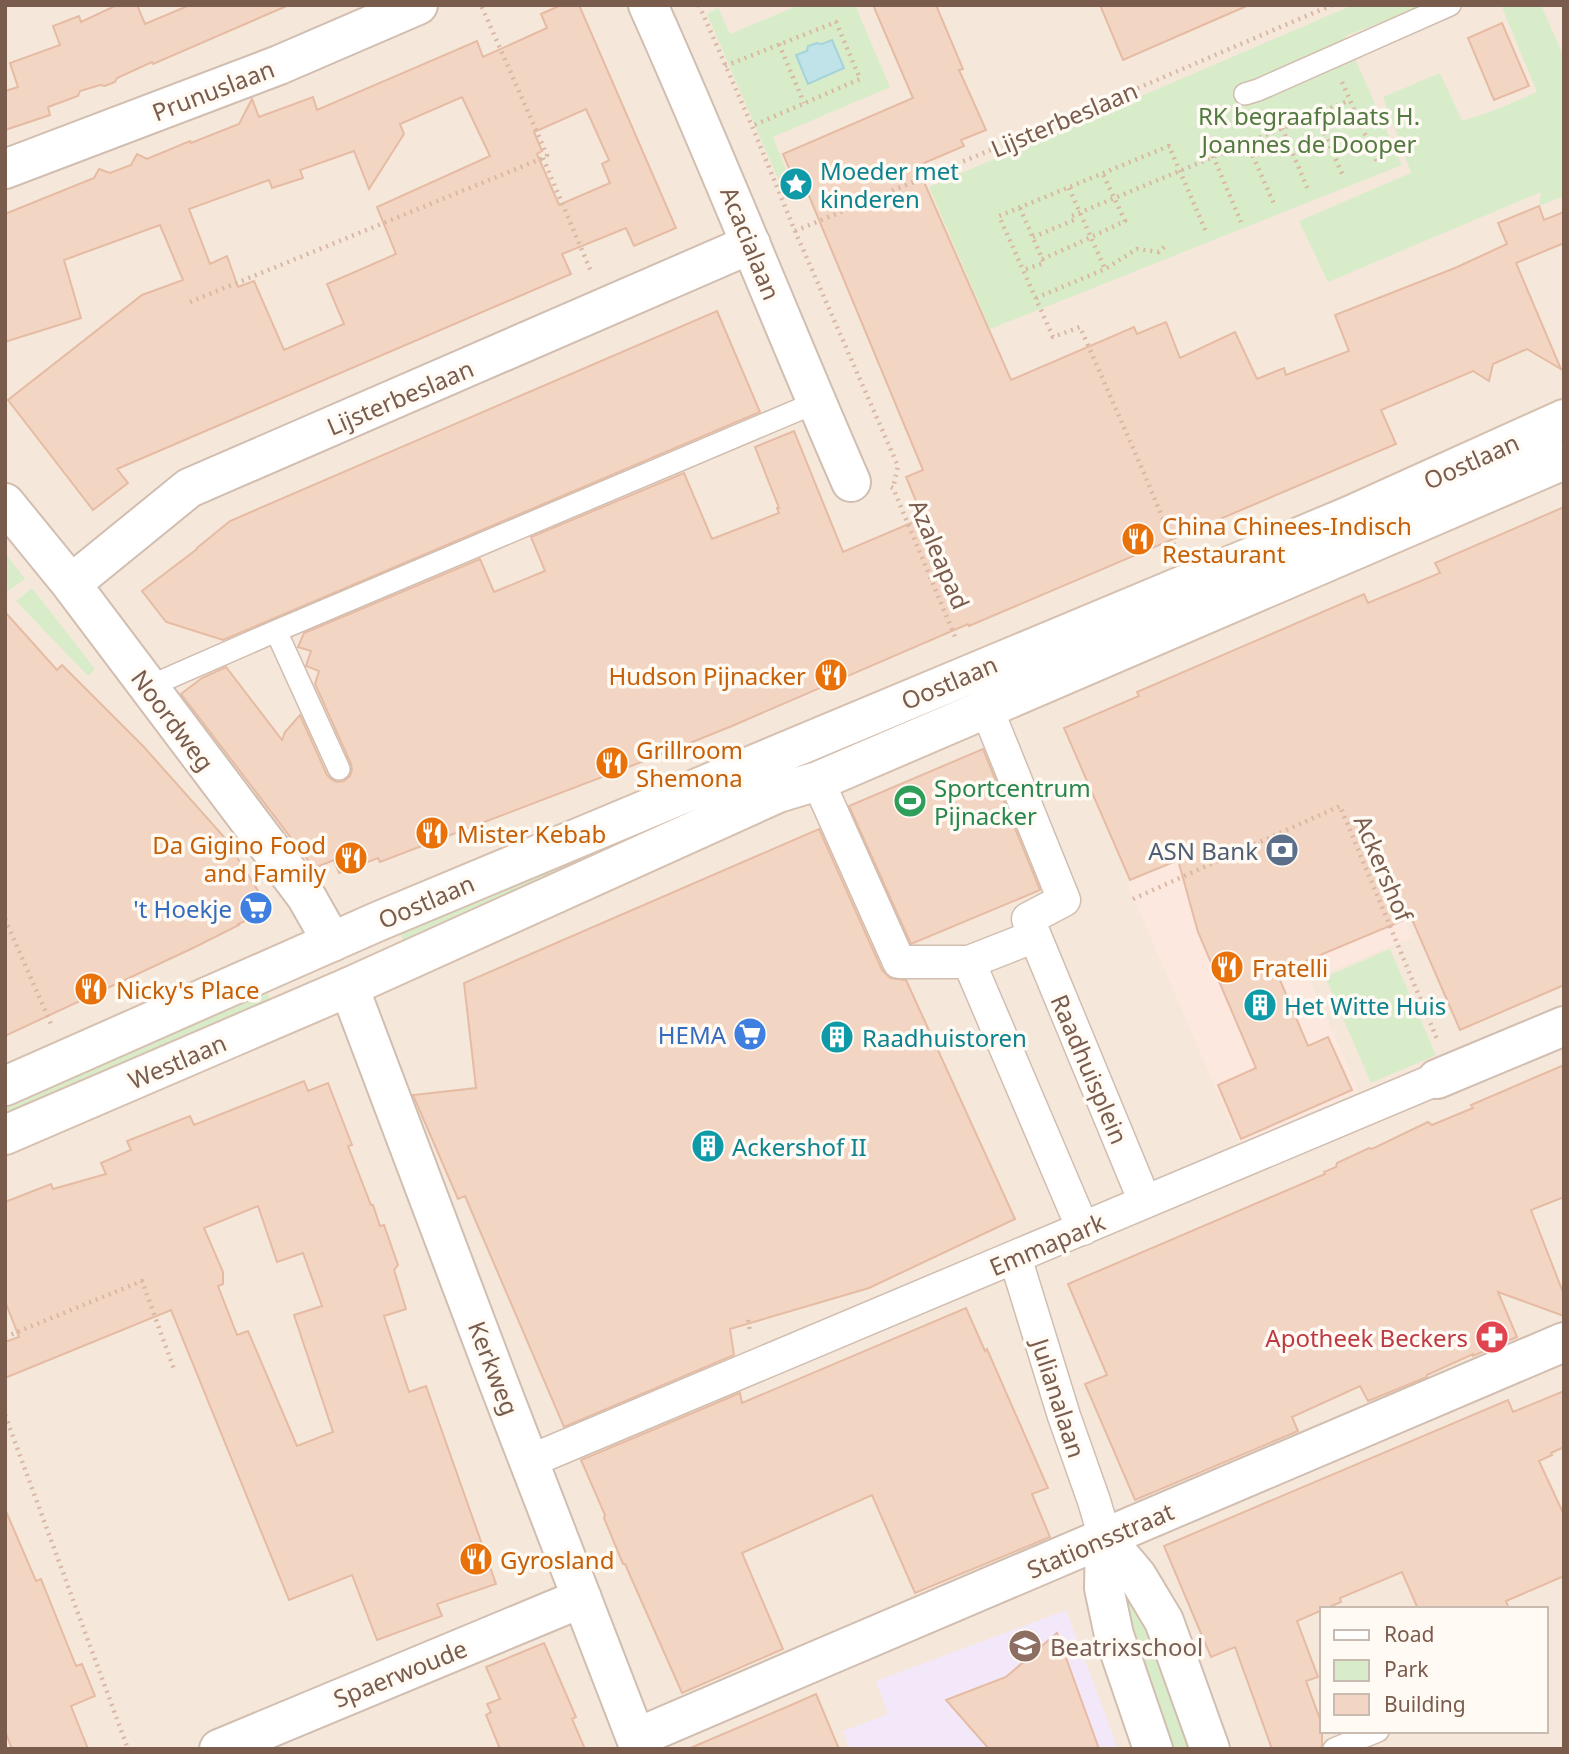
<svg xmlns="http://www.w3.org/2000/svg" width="1569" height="1754" font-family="'Noto Sans',sans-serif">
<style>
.residential{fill:#f5e8da;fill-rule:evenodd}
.commercial{fill:#fde8e0}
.education{fill:#f3e8fa}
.green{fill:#d8ecc9}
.water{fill:#bfe3e8;stroke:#a5d3da;stroke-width:2}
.building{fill:#f3d5c3;stroke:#e6bba3;stroke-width:2;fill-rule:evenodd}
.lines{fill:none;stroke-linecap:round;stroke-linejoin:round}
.service-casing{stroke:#d1beb0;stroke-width:24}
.pedestrian-casing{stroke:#d1beb0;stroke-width:35}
.minor-casing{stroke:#d1beb0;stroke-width:42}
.secondary-casing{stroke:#d6c0b0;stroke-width:42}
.path{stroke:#d9b8a5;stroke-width:4.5;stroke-dasharray:2 5;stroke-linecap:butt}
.service{stroke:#fff;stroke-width:21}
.pedestrian{stroke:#fff;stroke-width:32}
.minor{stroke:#fff;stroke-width:38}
.secondary{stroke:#fff;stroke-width:38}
.labels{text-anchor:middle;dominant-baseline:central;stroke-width:7;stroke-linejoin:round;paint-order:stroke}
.street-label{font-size:24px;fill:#7a5c4d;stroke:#fffaf3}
.park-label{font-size:24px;fill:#537a41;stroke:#fffaf3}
.culture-label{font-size:24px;fill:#0d838f;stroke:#fffaf3;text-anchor:start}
.food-label{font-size:24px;fill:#c56008;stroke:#fffaf3;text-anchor:start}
.leisure-label{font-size:24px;fill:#27864d;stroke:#fffaf3;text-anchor:start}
.service-label{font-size:24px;fill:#4e5e75;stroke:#fffaf3;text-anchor:end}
.shop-label{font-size:24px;fill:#366cbe;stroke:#fffaf3;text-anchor:end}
.health-label{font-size:24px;fill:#be3a42;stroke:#fffaf3;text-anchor:end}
.education-label{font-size:24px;fill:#785e54;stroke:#fffaf3;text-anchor:start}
</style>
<rect width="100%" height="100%" fill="#fdf6ec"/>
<path class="residential" d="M5,5h1559v1744h-1559zM1322,1609h224v122h-224z"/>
<path class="commercial" d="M1351,789l61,148 -103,43 50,111 -119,53 -113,-261z"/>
<path class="education" d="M1066,1610l52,139h-268l-7,-18 45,-17 -12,-33z"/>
<path class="green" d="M799,5h56l35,82 -117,50 15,38 -10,4 -71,-165 11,-6 12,26z
M1353,5h74l-82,31 57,129 -412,164 -61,-142z
M1501,5h40l23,52v139l-25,10 2,-14 -213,90 -29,-61 112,-48 -28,-76 57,-24 22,48 28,-9 47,-20z
M5,553l20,26 -18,12 -2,-1z
M32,588l63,81 -7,7 -72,-75z
M724,791l-7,22 -312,133 -6,-16z
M1390,949l46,106 -65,28 -46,-106z
M265,987l7,17 -267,117v-20z
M1126,1576l68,173h-32l-42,-118z"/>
<path class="water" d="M832,40l12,28 -36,16 -12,-29 11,-4 1,-5 9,-3 5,1z"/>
<path class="building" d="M117,5h20l8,19 45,-19h99l-136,59 -1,-2 -35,16 -2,4 -10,4 -5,-1 -20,6 -2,5 -30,11 2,8 -45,15v-39l13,-4 -8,-24 50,-18 -7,-19 26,-10 2,6z
M561,5h18l97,223 -42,18 -8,-18 -64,26 9,20 -454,195 11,14 -35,27 -85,-110 134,-105 41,-15 -23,-55 -96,35 17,58 -76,24v-128l89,-36 5,-9 11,4 21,-8 6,-11 10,5 43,-18 1,2 48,-19 13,-25 7,18 54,-20 4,13 160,-69 6,16 64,-29 -6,-14zM462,97l28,59 -113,51 19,47 -69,30 17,40 -60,26 -30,-69 -16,6 -11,-31 -17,8 -21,-55 80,-29 3,8 31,-10 -3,-8 54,-19 15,38 35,-55 -4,-10zM586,109l23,51 -7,4 8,19 -51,22 -22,-51 5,-3 -8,-19z
M873,5h63l27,64 -4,1 27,60 -25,10 3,6 -47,20 94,214 123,-53 3,7 29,-12 14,36 55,-26 22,47 27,-11 2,7 63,-24 -14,-36 120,-47 52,-24 -9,-21 41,-17 5,14 20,-8v31l-48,20 45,106 -34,-20 -34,15 -4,17 -16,-10 -92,39 15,34 -427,182 -1,-2 -236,102 -67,27 -285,109 -2,-4 -39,15 -5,-13 -20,8 -133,-174 21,-16 24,-11 56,73 3,-8 15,-17 27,60 5,5 5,2 7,-1 6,-5 2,-6 -1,-6 -36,-80 4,-13 -13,-5 5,-15 -13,-4 6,-14 176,-74 14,33 51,-21 -14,-34 153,-64 28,66 67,-26 -2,-5h2l-24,-61 39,-16 49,121 80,-34 -17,-41 17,-7 -116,-279 -7,3 -17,-40 130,-56z
M1100,5h149l-126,55z
M1502,23l27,63 -35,14 -26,-62z
M717,311l43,101 -537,228 -57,-18 -24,-31 55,-42v-1l33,-27z
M1564,507v478l-104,45 -49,-113 -134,56 31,73 20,-9 24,53 -111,49 -23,-54 38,-17 -58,-136 -20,-72 -48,20 -66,-152 75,-32 -2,-4 227,-98 4,9 72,-30 -5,-10z
M5,612l52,58 5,-5 81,81 82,92 45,72 -32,14 1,1 -46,23 -188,88z
M983,749l57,141 -129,54 -62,-138z
M819,829l63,141 8,8 16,2 109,239 -146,69 -139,41 4,26 -170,72 -99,-231 -7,3 -45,-104 63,-7 -12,-105z
M1564,1065v132l-33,13 33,85v21l-66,-24 19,45 -44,19v-2l-46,21v2l-59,24 -8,-15 -68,31 6,14 -163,69 -50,-116 22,-9 -39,-91 257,-110 -1,-2 12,-5 1,-4 32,-15 3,1 56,-27 4,3 41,-17 -2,-3z
M304,1081l4,10 20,-8 24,62 -4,1 23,59h2l7,21 4,-1 14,40 -4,5 12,39 -22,7 25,76 17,-6 70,198 -59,20 5,12 -65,24 -25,-65 -63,25 -118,-290 -166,68v-36l14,-5 -14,-36v-99l46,-18 2,5 53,-15 -5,-11 30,-13 -4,-9 63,-25 4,9zM258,1206l19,56 26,-9 19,53 -28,9 39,117 -36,14 -49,-115 -11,4 -19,-49 5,-2v-12l-19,-44z
M966,1308l19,43 2,-2 61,139 -16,6 18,43 -135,56 -43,-98 -130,58 41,96 -101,44 -57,-129h-2l-19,-46 1,-3 -24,-55 159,-67 2,10z
M1564,1391v56l-13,6 1,2 -13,6 25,54v61l-58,25 3,8h-91l-16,-37 -62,26 1,4 -44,19 21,56 -12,4 16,44v19l-1,5h-49l-37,-102 -24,10 -47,-111 344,-146 5,12z
M5,1509l31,72 5,-2 35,87 6,-2 13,32 -24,10 17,43h-76l-7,-18z
M1057,1633l42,116h-110l-43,-49 60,-23z
M544,1643l32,74 -4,2 13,30h-85l-14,-34 5,-3 -4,-8 13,-5 -14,-32z
M816,1694l23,55h-151l101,-43z"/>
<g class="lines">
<defs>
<path id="service" d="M1245,94l13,-4 192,-85
M276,631l63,138
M148,687l128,-56 541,-229
M1334,1749l44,-18"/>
<path id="pedestrian" d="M986,707l78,193 -36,19 117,283
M818,781l81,181h70l114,267
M969,962l66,-26
M1015,1257l49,159 30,85 11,37
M530,1461l907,-382"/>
<path id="minor" d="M648,5c71,158 134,319 203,477
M5,169l274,-104 139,-60
M5,503l66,81 235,312 26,46
M71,584l118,-96 562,-244
M349,987l150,397 141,365
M1437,1079l127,-53
M1105,1538l32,38 27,45 46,128
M1105,1538l-1,50 10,47 39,114
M636,1738c309,-133 619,-264 928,-396
M219,1749l363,-151"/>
<path id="secondary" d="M5,1086l374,-165 970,-405 215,-97
M5,1135l344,-148 429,-194 40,-12 746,-321"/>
</defs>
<use href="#service" class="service-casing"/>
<use href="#pedestrian" class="pedestrian-casing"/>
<use href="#minor" class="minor-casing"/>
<use href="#secondary" class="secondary-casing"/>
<path class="path" d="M699,5l53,121 43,105 103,235 -5,22
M779,44l25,59
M725,66l111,-44 24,57 -108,47
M1342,82l36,82
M1316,114l27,62
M1269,115l7,16
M1282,128l27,64
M1247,143l28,63
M1213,156l28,66
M543,158l49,116
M1069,188l36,81
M1020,208l24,55 -21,7
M795,231l273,-113 264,-113
M1033,237l41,-17 -2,-4 9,-4 269,-112
M1042,259l28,-12 55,-26 -22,-47
M1036,298l69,-29 32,-20 22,3 7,-7
M190,302l353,-144 4,-3 -66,-150
M891,487l2,1 63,151
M1174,545l-34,-81 -60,-137 -27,10 -54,-121 170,-70 38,88
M1133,899l207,-93 97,233
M5,919l46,105
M748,1320l2,11
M5,1337l137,-56 32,88
M5,1415l123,334"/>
<use href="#service" class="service"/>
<use href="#pedestrian" class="pedestrian"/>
<use href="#minor" class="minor"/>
<use href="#secondary" class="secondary"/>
</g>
<defs>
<symbol id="sight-disc" viewBox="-11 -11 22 22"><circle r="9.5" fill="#0f9aa8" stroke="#fffaf3"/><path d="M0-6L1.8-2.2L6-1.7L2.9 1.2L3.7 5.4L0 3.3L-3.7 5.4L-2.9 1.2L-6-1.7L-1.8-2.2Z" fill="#fff"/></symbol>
<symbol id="restaurant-disc" viewBox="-11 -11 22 22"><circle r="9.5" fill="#e8710a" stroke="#fffaf3"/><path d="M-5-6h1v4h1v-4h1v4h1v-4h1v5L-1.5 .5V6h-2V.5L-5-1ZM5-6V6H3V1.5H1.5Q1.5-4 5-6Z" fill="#fff"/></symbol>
<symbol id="stadium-disc" viewBox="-11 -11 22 22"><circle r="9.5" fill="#2e9e5b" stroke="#fffaf3"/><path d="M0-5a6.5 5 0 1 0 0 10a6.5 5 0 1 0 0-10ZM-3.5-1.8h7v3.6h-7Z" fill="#fff"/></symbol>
<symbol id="bank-disc" viewBox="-11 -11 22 22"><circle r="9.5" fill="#5c6f8a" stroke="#fffaf3"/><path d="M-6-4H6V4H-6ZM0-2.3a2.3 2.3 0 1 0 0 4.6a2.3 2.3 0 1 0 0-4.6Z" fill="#fff"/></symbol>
<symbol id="supermarket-disc" viewBox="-11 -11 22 22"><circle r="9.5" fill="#3f7fe0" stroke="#fffaf3"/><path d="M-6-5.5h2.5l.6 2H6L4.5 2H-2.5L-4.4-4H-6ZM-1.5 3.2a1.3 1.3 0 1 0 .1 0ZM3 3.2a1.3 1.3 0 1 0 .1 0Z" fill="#fff"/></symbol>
<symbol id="building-disc" viewBox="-11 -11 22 22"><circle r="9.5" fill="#0f9aa8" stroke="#fffaf3"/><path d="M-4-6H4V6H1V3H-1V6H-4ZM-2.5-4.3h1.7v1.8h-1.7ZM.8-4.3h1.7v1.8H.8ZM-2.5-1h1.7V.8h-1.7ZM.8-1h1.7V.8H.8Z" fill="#fff"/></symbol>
<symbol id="pharmacy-disc" viewBox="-11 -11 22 22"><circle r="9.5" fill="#e0444e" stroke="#fffaf3"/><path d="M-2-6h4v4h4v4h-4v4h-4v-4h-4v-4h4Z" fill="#fff"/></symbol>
<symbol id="school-disc" viewBox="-11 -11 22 22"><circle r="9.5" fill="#8d6e63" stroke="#fffaf3"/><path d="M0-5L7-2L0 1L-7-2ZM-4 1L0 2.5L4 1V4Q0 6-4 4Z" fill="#fff"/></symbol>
</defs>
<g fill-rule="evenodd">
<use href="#sight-disc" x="777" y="165" width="38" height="38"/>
<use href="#restaurant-disc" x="1119" y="520" width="38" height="38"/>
<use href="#restaurant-disc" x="812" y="656" width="38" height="38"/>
<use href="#restaurant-disc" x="593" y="744" width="38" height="38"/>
<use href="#stadium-disc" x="891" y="782" width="38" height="38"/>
<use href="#restaurant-disc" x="413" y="814" width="38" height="38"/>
<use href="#bank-disc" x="1263" y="831" width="38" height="38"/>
<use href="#restaurant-disc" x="332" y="839" width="38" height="38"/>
<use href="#supermarket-disc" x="237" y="889" width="38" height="38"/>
<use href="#restaurant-disc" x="1208" y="948" width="38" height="38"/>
<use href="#restaurant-disc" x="72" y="970" width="38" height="38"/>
<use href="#building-disc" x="1241" y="986" width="38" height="38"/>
<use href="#supermarket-disc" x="731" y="1015" width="38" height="38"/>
<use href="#building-disc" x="818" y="1018" width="38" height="38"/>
<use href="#building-disc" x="689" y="1127" width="38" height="38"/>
<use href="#pharmacy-disc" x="1473" y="1318" width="38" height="38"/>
<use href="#restaurant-disc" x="457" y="1540" width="38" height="38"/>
<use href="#school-disc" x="1006" y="1627" width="38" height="38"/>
</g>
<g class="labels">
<g class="street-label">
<text transform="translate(213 90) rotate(-21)">Prunuslaan</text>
<text transform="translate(1064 119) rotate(-23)">Lijsterbeslaan</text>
<text transform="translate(751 243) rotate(68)">Acacialaan</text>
<text transform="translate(400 397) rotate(-23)">Lijsterbeslaan</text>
<text transform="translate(1471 461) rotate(-24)">Oostlaan</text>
<text transform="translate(940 554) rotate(67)">Azaleapad</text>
<text transform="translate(949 682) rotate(-23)">Oostlaan</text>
<text transform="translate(173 720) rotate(53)">Noordweg</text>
<text transform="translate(1384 868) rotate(67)">Ackershof</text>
<text transform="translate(426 901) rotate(-23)">Oostlaan</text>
<text transform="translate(177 1061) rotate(-23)">Westlaan</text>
<text transform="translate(1090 1069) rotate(67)">Raadhuisplein</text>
<text transform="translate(1047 1244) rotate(-23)">Emmapark</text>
<text transform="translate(494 1368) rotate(69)">Kerkweg</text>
<text transform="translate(1059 1398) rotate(72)">Julianalaan</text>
<text transform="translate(1100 1540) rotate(-23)">Stationsstraat</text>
<text transform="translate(400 1673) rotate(-22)">Spaerwoude</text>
</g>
<g class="park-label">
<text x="1309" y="115">RK begraafplaats H.<tspan x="1309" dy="28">Joannes de Dooper</tspan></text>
</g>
<g class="culture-label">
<text x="820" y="170">Moeder met<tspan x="820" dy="28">kinderen</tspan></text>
<text x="1284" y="1005">Het Witte Huis</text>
<text x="862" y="1037">Raadhuistoren</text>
<text x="732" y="1146">Ackershof II</text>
</g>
<g class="food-label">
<text x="1162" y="525">China Chinees-Indisch<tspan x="1162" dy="28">Restaurant</tspan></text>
<text x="806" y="675" text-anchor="end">Hudson Pijnacker</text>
<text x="636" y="749">Grillroom<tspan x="636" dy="28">Shemona</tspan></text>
<text x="457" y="833">Mister Kebab</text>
<text x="326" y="844" text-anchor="end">Da Gigino Food<tspan x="326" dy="28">and Family</tspan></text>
<text x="1252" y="967">Fratelli</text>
<text x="116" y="989">Nicky's Place</text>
<text x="500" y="1559">Gyrosland</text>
</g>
<g class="leisure-label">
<text x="934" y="787">Sportcentrum<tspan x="934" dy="28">Pijnacker</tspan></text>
</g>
<g class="service-label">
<text x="1258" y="850">ASN Bank</text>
</g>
<g class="shop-label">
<text x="232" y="908">'t Hoekje</text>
<text x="726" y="1034">HEMA</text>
</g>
<g class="health-label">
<text x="1468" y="1337">Apotheek Beckers</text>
</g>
<g class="education-label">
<text x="1050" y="1646">Beatrixschool</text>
</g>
</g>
<rect width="1569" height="1754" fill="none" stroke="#7a5c4d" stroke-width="14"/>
<rect x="1320" y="1607" width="228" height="126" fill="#fffaf3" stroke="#cabbb1" stroke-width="2"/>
<rect x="1334" y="1630" width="35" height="10" fill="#ffffff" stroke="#cabbb1" stroke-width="2"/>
<text x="1384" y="1642" font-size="21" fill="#7a5c4d">Road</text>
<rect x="1334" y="1660" width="35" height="21" fill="#d8ecc9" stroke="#cabbb1" stroke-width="2"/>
<text x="1384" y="1677" font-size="21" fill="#7a5c4d">Park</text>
<rect x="1334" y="1694" width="35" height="21" fill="#f3d5c3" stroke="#cabbb1" stroke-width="2"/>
<text x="1384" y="1712" font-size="21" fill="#7a5c4d">Building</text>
</svg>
